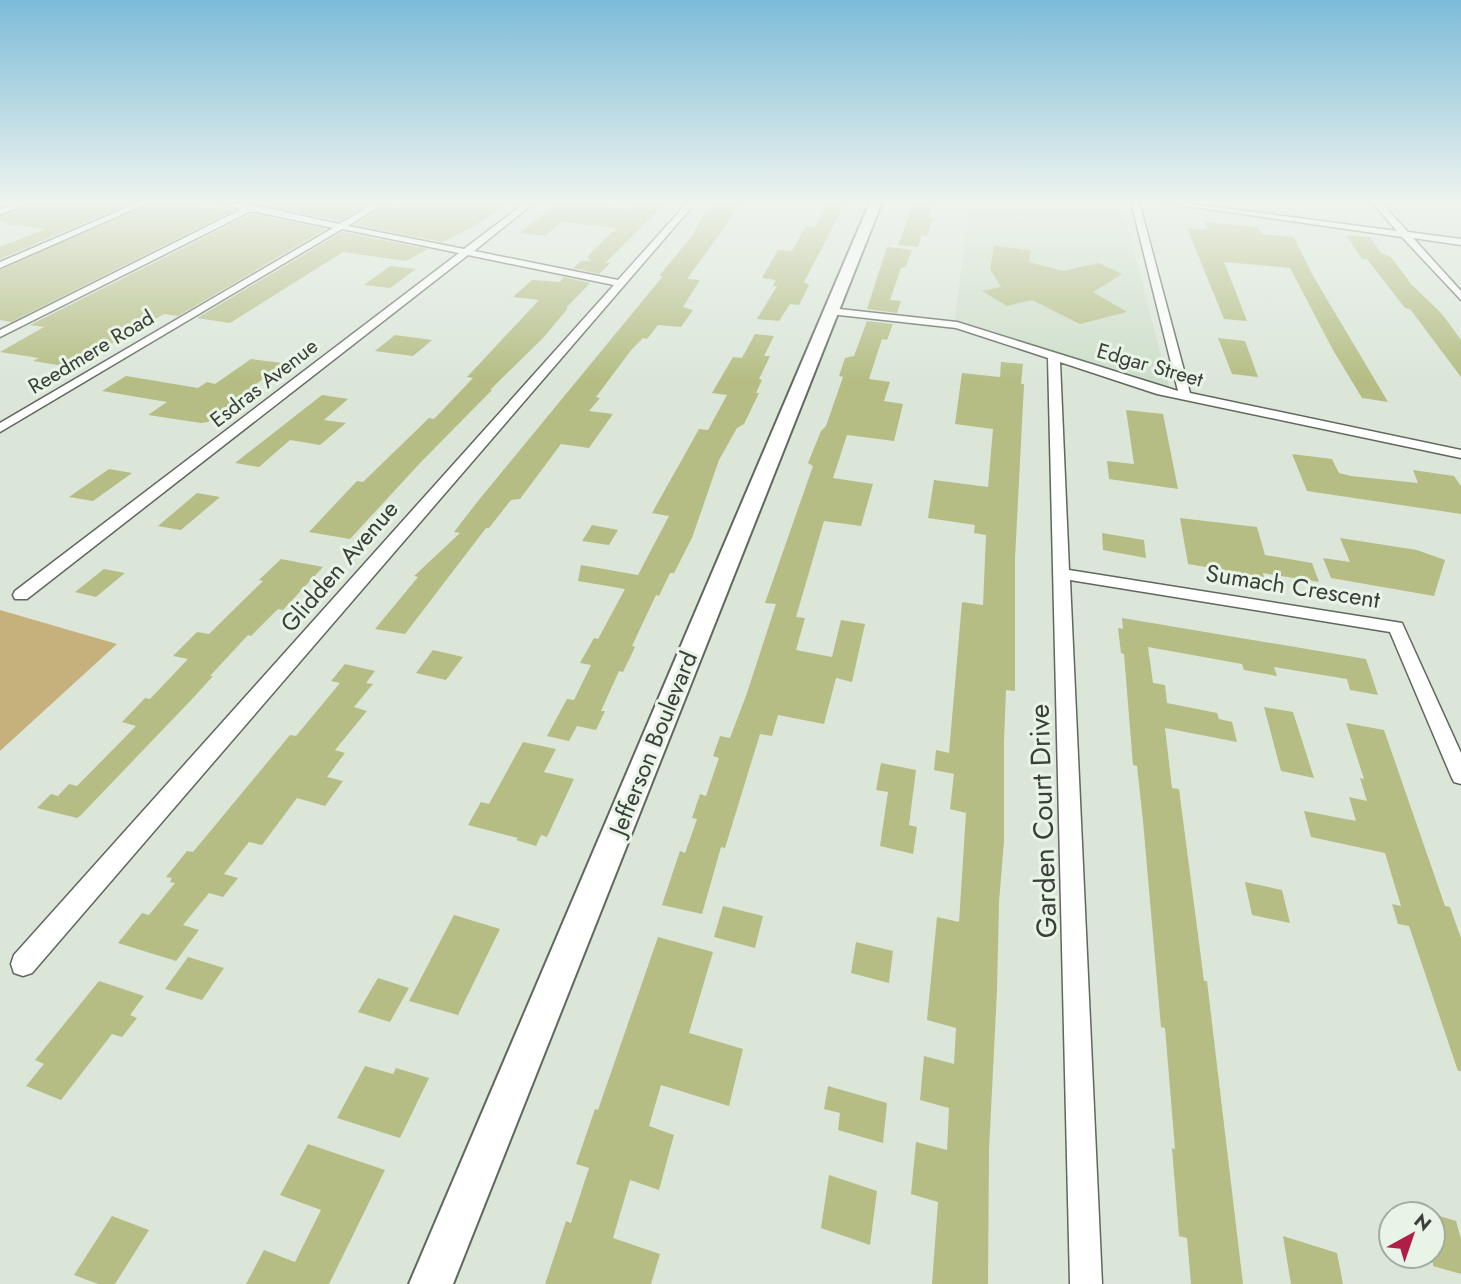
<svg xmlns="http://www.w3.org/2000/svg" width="1461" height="1284" font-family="Jost,sans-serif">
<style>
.built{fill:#cedeca}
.green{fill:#c6b17c}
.building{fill:#b5bd84}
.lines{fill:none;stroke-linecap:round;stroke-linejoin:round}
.street-casing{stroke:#5e685c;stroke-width:3}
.secondary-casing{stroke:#5e685c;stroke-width:4}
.street{fill:#fff;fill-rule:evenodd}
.secondary{fill:#fff;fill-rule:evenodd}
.labels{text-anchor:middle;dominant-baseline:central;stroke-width:6;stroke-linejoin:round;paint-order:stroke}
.far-street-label{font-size:21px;fill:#3a3f39;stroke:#e8f4e6}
.street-label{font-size:24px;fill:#3a3f39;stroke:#e8f4e6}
.near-street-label{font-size:28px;fill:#3a3f39;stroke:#e8f4e6}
</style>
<rect width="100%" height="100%" fill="#dbe6d9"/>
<path class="built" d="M970,202h151l50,191 -217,-67z
M1185,202h106l9,15 -48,-6z"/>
<path class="green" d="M0,610l117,34 -117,107z"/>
<path class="building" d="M32,202h102l-134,57v-12l45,-18 -42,-5 6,-2 -9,-1v-4z
M152,202l83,8 -224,112 -11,-2v-50z
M243,202h103l23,2 -30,17z
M408,202h101l-36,25 -31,15 -87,-17 30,-19 14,1z
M558,202h28l-3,2 50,5 7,-6 24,2 -59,58h5l-11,11 -26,-6 8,-7h10l-4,-4 29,-29 -55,-6 -16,14 -25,-3z
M711,202h32l-56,77 13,1 -17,27 10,3 -12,17 -23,-2 -11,14 -4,-1 -11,11 -36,48 4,1 -11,13 24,3 -24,34 -28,-4 -41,55 -9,1 -22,28h-3l-81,106 -30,-5 43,-52 -4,-1 46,-43 -6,-1 24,-31 185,-225h-4l33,-40z
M829,202h17l-42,80 5,3 -10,20 -9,-1 -11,17 -22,-2 20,-33h-4l3,-6 -14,-2 16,-28 14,1 14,-25 9,1z
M914,202h19l-4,16h4l-6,18 -5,-1 -4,12 -20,-2z
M251,214l75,15 -148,87 -14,-2 -94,53 -37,-6 6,-3 -39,-6 44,-25 -14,-2z
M1205,222l53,5 4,7 32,3 18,37 76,128 -26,-4 -29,-48 -43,-82 -66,-6 23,59 -23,-2 -37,-91 21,2z
M342,232l86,17 -22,12 -63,-9 -113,71 -33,-5z
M1346,235l24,2 11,16 10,4 20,27 31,30 19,26v37l-51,-68 -5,-1 -38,-49h-5z
M994,246l37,4 -2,12 34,9 36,-8 23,11 -29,18 34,20 -47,12 -48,-24 -25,6 -25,-15 19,-4 -11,-18z
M887,247l25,3 -6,16 -5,2 -11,32 11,1 -4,12 -30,-4z
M390,266l26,3 -26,19 -26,-3z
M564,277l26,6 -24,25h2l-24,29 -54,53h2l-71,72 -71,77 -41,-7 48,-51 6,1 66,-64 5,1 39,-41 -6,-1 72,-77 -26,-3 19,-17 28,2z
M867,321l26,3 -6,16 -5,-1 -13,40 21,3 -6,19 19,3 -9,37 -47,-6 -14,43 40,6 -12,42 -37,-5 -28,96 9,1 -9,32 36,7 9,-37 24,4 -13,58 -16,-4 -12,46 -46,-9 -6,21 -12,-2 -35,114 -4,-1 -19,67 -40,-9 18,-54 5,2 12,-34 -5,-1 8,-24 6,2 13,-38 -6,-2 7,-20 10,2 17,-45 29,-89 -11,-1 48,-137 -5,-3 13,-32 5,-5 17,-49 -4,-1 6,-18 9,-2z
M755,334l19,2 -10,20h6l-11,23 3,1 -6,13h3l-15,31 -7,4 -18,32 -27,78 -18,35h-4l-11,23 -3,-1 -24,51 3,1 -12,25 -4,-1 -18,40h4l-9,19 -19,-4 -8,15 -22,-5 20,-37 7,1 17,-35 -11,-2 14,-25 4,1 27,-50 -47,-8 3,-16 57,10 31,-59 -17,-3 47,-84 9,1 19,-35 -15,-2 21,-36 9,1z
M395,335l37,5 -19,16 -38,-5z
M1218,338l27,3 13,36 -26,-3z
M251,359l32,4 -75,59 -7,1 -53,-8 19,-13 -65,-11 24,-15 72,12 9,-6 8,2z
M1001,362l22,2 -2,20h3l-9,175v132l-9,-1 -2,51v100l-5,61 -2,88 -8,161 -1,133h-56l6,-82 -27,-8 5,-52 31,8 2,-42 -29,-8 4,-44 30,8 2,-36 -29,-8 10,-103 22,5 7,-109 -16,-4 4,-35 -20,-4 2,-20 13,3 13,-151 21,3 3,-70 -12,-2 1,-8 -47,-7 6,-38 54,7 5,-58 -38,-5 7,-51 38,4z
M322,395l26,4 -24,21 22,3 -26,22 -30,-5 -31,27 -24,-4z
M1126,410l37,4 15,75 -69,-10 -2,-18 27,3z
M1292,454l40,5 7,14 12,3 67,7 -5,-13 41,6 7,10v28l-154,-23z
M109,469l23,4 -39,28 -24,-4z
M197,493l23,4 -39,33 -23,-4z
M1180,518l77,9 8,28 47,8 7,19 -56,-9 1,4 -76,-13z
M592,525l26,5 -9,15 -27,-4z
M1102,533l42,7 2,18 -43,-8z
M1340,538l77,12 28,10 -11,36 -103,-18 -8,-20 27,4z
M281,559l42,8 -40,43 -5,-1 -27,27 -3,-1 -38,41h3l-19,21 -113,118 -4,3 -40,-10 14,-14 7,2 11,-12 8,2 59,-60 -14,-4 23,-24 5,1 38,-40 -15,-3 24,-24 12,2 54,-53 -4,-1z
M104,569l21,4 -29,24 -21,-5z
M1122,618l244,41 12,36 -28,-5 -3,-11 -73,-12 3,9 -33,-6 -2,-6 -94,-17 5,36 12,2 2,18 50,10 2,6 13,3 5,20 -72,-14 7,60 7,1 25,192h3l36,303h-52l-4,-46 -8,-2 -7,-88 3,1 -10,-121 -4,-1 -18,-206 -6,-55 -4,-1 -9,-111 -3,-1 -3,-25 5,1z
M433,650l30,7 -17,23 -30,-7z
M345,664l30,7 -9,12 7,1 -19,23 13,4 -32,39 10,3 -18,24 16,4 -18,25 -28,-8 -35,47 -13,-3 -25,32 14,4 -15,19 -14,-4 -26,32 16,5 -23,31 -58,-18 24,-30 7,2 26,-32 -5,-1 2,-4 -6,-1 21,-26 6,1 97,-117 6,1 44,-53 -9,-2z
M1264,707l29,5 21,66 -33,-7z
M1346,723l38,7 61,176 5,1 11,31v133h-3l-49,-145 -11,-2 -6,-20 9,2 -16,-53 -74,-16 -7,-26 52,10 -7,-24 18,4 -7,-23 4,1z
M523,742l33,7 -12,23 30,7 -27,58 -6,-2 -5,11 -20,-6 2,-2 -50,-13 13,-23 8,2z
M881,763l35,7 -7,55 8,2 -4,27 -33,-8 8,-54 -12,-2z
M1245,882l37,8 8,33 -38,-8z
M723,906l40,10 -8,32 -41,-11z
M454,915l46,14 -42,86 -49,-14z
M658,937l55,15 -24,81 54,16 -14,57 -68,-21 -12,41 25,9 -15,55 -29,-10 -17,58 47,16 -9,30h-106l21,-63 5,2 18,-55 -13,-4 19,-55 3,1z
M856,942l37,9 -4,32 -38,-10z
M188,957l36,11 -22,32 -37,-11z
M378,978l31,10 -19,34 -32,-10z
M99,981l45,15 -14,19 7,3 -15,19 -10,-3 -51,66 -35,-14 18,-22 -9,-4z
M365,1066l28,8 3,-6 33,10 -29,60 -63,-20z
M828,1086l59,17 -4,40 -45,-13 2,-17 -16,-4z
M308,1144l77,26 -56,114h-83l18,-34 31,12 26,-52 -41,-15z
M829,1175l48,16 -7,54 -49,-17z
M1433,1214l23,7 5,18v35l-28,-8z
M112,1216l37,14 -34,54h-17l-24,-9z
M1283,1236l54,17 6,31h-52z"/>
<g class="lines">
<defs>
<path id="street" d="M20,202h10l-30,13v-6z
M140,202h10l-150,66v-6z
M215,202l38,3 86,19 38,-22h9l-38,24 116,23 62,-47h9l-61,49 144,29 70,-78h8l-664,771 -9,3 -9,-3 -3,-9 3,-9 600,-670 -146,-30 -441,344h-12l-2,-4 2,-4 444,-338 -117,-24 -342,203v-9l333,-195 -82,-17 -251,126v-7l242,-121z
M1131,202h8l51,191 271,57v8l-304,-64 -97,-32 9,208 333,53 59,130v31l-7,-2 -3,-6 -61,-144 -320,-52 32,704h-32l-22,-926 -92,-30 -126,-14 -5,-3 5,-3 127,14 221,69z
M1158,202h19l220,29 -25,-29h8l28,30 53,7v6l-48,-7 48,53v9l-59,-63z"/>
<path id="secondary" d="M870,202h12l-429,1082h-44z"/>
</defs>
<use href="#street" class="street-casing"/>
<use href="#secondary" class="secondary-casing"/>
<use href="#street" class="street"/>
<use href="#secondary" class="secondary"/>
</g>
<linearGradient id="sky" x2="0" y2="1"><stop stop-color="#7cbcd9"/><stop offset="0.53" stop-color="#eff4ee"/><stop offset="1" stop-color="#eff4ee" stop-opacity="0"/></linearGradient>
<rect width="1461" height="381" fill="url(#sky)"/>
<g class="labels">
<g class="far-street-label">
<text transform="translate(91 352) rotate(-31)">Reedmere Road</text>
<text transform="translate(1150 365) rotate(16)">Edgar Street</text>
<text transform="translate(264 383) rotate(-38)">Esdras Avenue</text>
</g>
<g class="street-label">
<text transform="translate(339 566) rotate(-49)">Glidden Avenue</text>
<text transform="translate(1293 586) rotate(9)">Sumach Crescent</text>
<text transform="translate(653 743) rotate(-68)">Jefferson Boulevard</text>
</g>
<g class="near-street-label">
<text transform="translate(1043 821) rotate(-92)">Garden Court Drive</text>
</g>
</g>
<g transform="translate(1412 1235) rotate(40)"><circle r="33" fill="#e8f4e6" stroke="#a2aca1" stroke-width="2"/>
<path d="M0-5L12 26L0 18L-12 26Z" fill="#b01d46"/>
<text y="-10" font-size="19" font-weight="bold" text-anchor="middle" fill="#3a3f39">N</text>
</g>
</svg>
